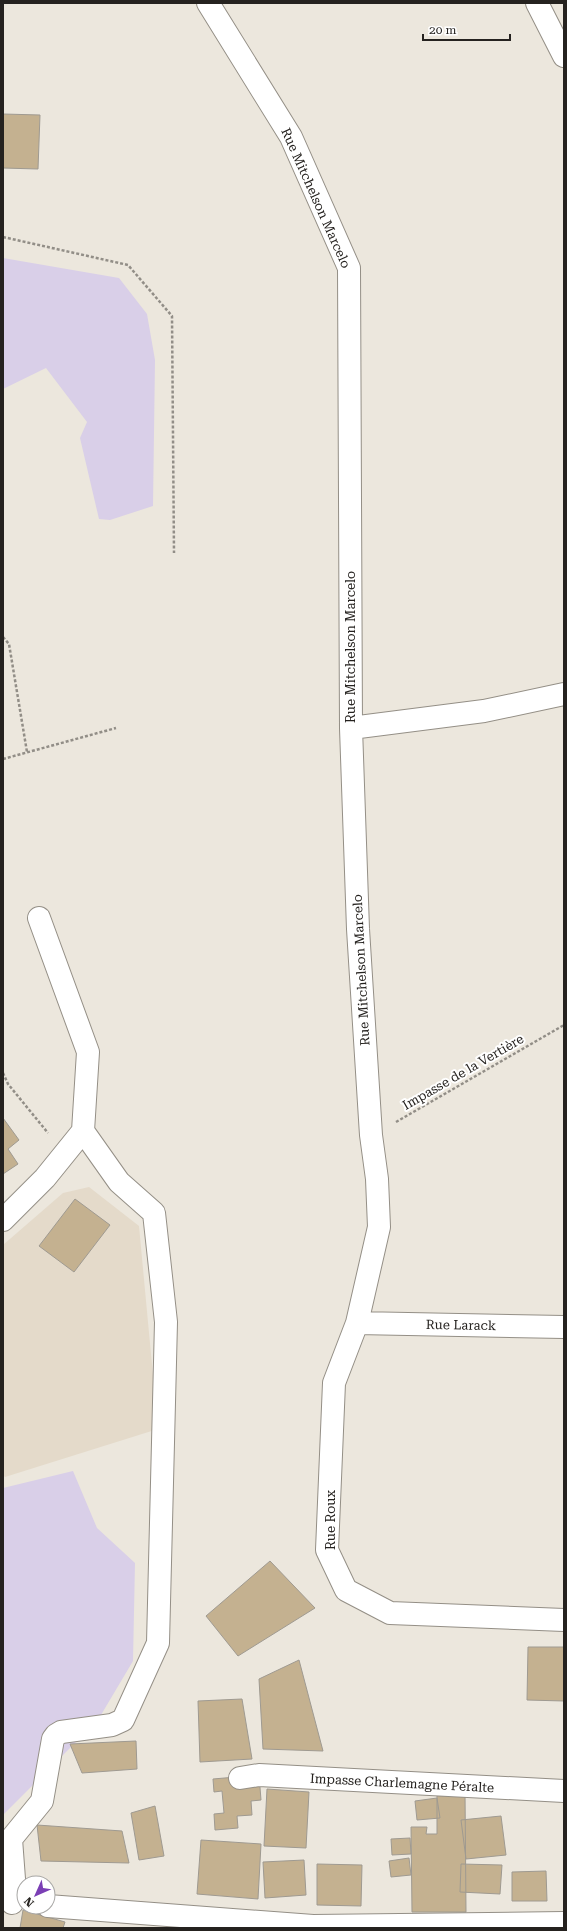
<svg xmlns="http://www.w3.org/2000/svg" width="567" height="1931" font-family="'Roboto Serif',serif">
<style>
.built{fill:#e4daca}
.green{fill:#d9cfe8}
.building{fill:#c4b190;stroke:#9f9a91}
.lines{fill:none;stroke-linecap:round;stroke-linejoin:round}
.minor-casing{stroke:#948f86;stroke-width:24}
.path{stroke:#928e87;stroke-width:2.5;stroke-dasharray:3 2;stroke-linecap:butt}
.minor{stroke:#fff;stroke-width:22}
.labels{text-anchor:middle;dominant-baseline:central;stroke-width:4;stroke-linejoin:round;paint-order:stroke}
.street-label{font-size:13px;fill:#25221f;stroke:#fff}
</style>
<rect width="100%" height="100%" fill="#ece7dd"/>
<path class="built" d="M89,1187l50,39 19,203 -153,48 -2,-2v-230l60,-52z"/>
<path class="green" d="M3,258l116,20 28,36 8,46 -2,146 -43,14 -11,-1 -19,-81 7,-16 -41,-54 -43,21z
M73,1471l24,57 38,35 -2,98 -35,59 -95,95v-327z"/>
<path class="building" d="M3,114l37,1 -2,54 -35,-1z
M3,1118l16,22 -11,9 10,15 -15,10z
M75,1199l35,26 -36,47 -35,-26z
M270,1561l45,47 -77,48 -32,-40z
M528,1647h36v54l-37,-1z
M299,1660l24,91 -60,-2 -4,-70z
M242,1699l10,60 -52,3 -2,-61z
M136,1741l1,28 -55,4 -12,-29z
M259,1775l2,25 -10,1 1,14 -15,1 1,12 -23,2 -1,-16 10,-1 -2,-22 -8,1 -1,-13z
M267,1789l42,3 -3,56 -42,-2z
M437,1792h28l1,120h-54l-1,-85h16l-1,7h11z
M437,1798l3,20 -23,2 -2,-19z
M155,1806l9,50 -25,4 -8,-47z
M501,1816l5,39 -40,4 -5,-39z
M37,1825l85,6 7,32 -88,-2z
M410,1838l1,16 -19,1 -1,-16z
M201,1840l60,4 -3,55 -61,-5z
M409,1858l2,17 -20,2 -2,-16z
M304,1860l2,35 -41,3 -2,-36z
M317,1864l45,1 -1,41 -44,-1z
M461,1864l41,1 -2,29 -40,-2z
M546,1871l1,30h-35v-29z
M23,1910l42,12 -2,6h-43z"/>
<g class="lines">
<defs>
<path id="minor" d="M208,3l83,134 58,131 2,460 7,201 13,206 6,44 2,48 -22,96 -23,60 -7,167 19,40 44,23 174,7
M537,3l27,53
M351,728l133,-17 80,-17
M3,1220l42,-42 38,-47
M357,1323l207,4
M240,1778l19,-3 305,16
M11,1839l3,40 -2,24
M3,1842l8,-3 31,-38 11,-62 3,-4 5,-3 51,-7 11,-5 35,-77 8,-321 -12,-109 -35,-31 -36,-51 5,-79 -49,-134
M48,1906l265,20 251,-3"/>
</defs>
<use href="#minor" class="minor-casing"/>
<path class="path" d="M3,237l125,28 44,51 2,237
M3,637l6,7 18,108
M3,759l113,-31
M3,1073l5,11 40,49
M396,1122l168,-97"/>
<use href="#minor" class="minor"/>
</g>
<g class="labels">
<g class="street-label">
<text transform="translate(316 198) rotate(66)">Rue Mitchelson Marcelo</text>
<text transform="translate(350 647) rotate(-90)">Rue Mitchelson Marcelo</text>
<text transform="translate(361 970) rotate(-93)">Rue Mitchelson Marcelo</text>
<text transform="translate(463 1072) rotate(-30)">Impasse de la Vertière</text>
<text transform="translate(461 1325) rotate(1)">Rue Larack</text>
<text transform="translate(330 1520) rotate(-90)">Rue Roux</text>
<text transform="translate(402 1783) rotate(3)">Impasse Charlemagne Péralte</text>
</g>
</g>
<rect width="567" height="1931" fill="none" stroke="#25221f" stroke-width="8"/>
<g transform="translate(36 1895) rotate(225)"><circle r="19" fill="#ffffff" stroke="#a8a7a5"/>
<path d="M0-3L7 15L0 10L-7 15Z" fill="#7b3fb5"/>
<text y="-6" font-size="11" font-weight="bold" text-anchor="middle" fill="#25221f">N</text>
</g>
<path d="M423 34v6h87v-6" fill="none" stroke="#25221f" stroke-width="2"/>
<text x="429" y="34" font-size="12" fill="#25221f" stroke="#ffffff" stroke-width="3" paint-order="stroke">20 m</text>
</svg>
